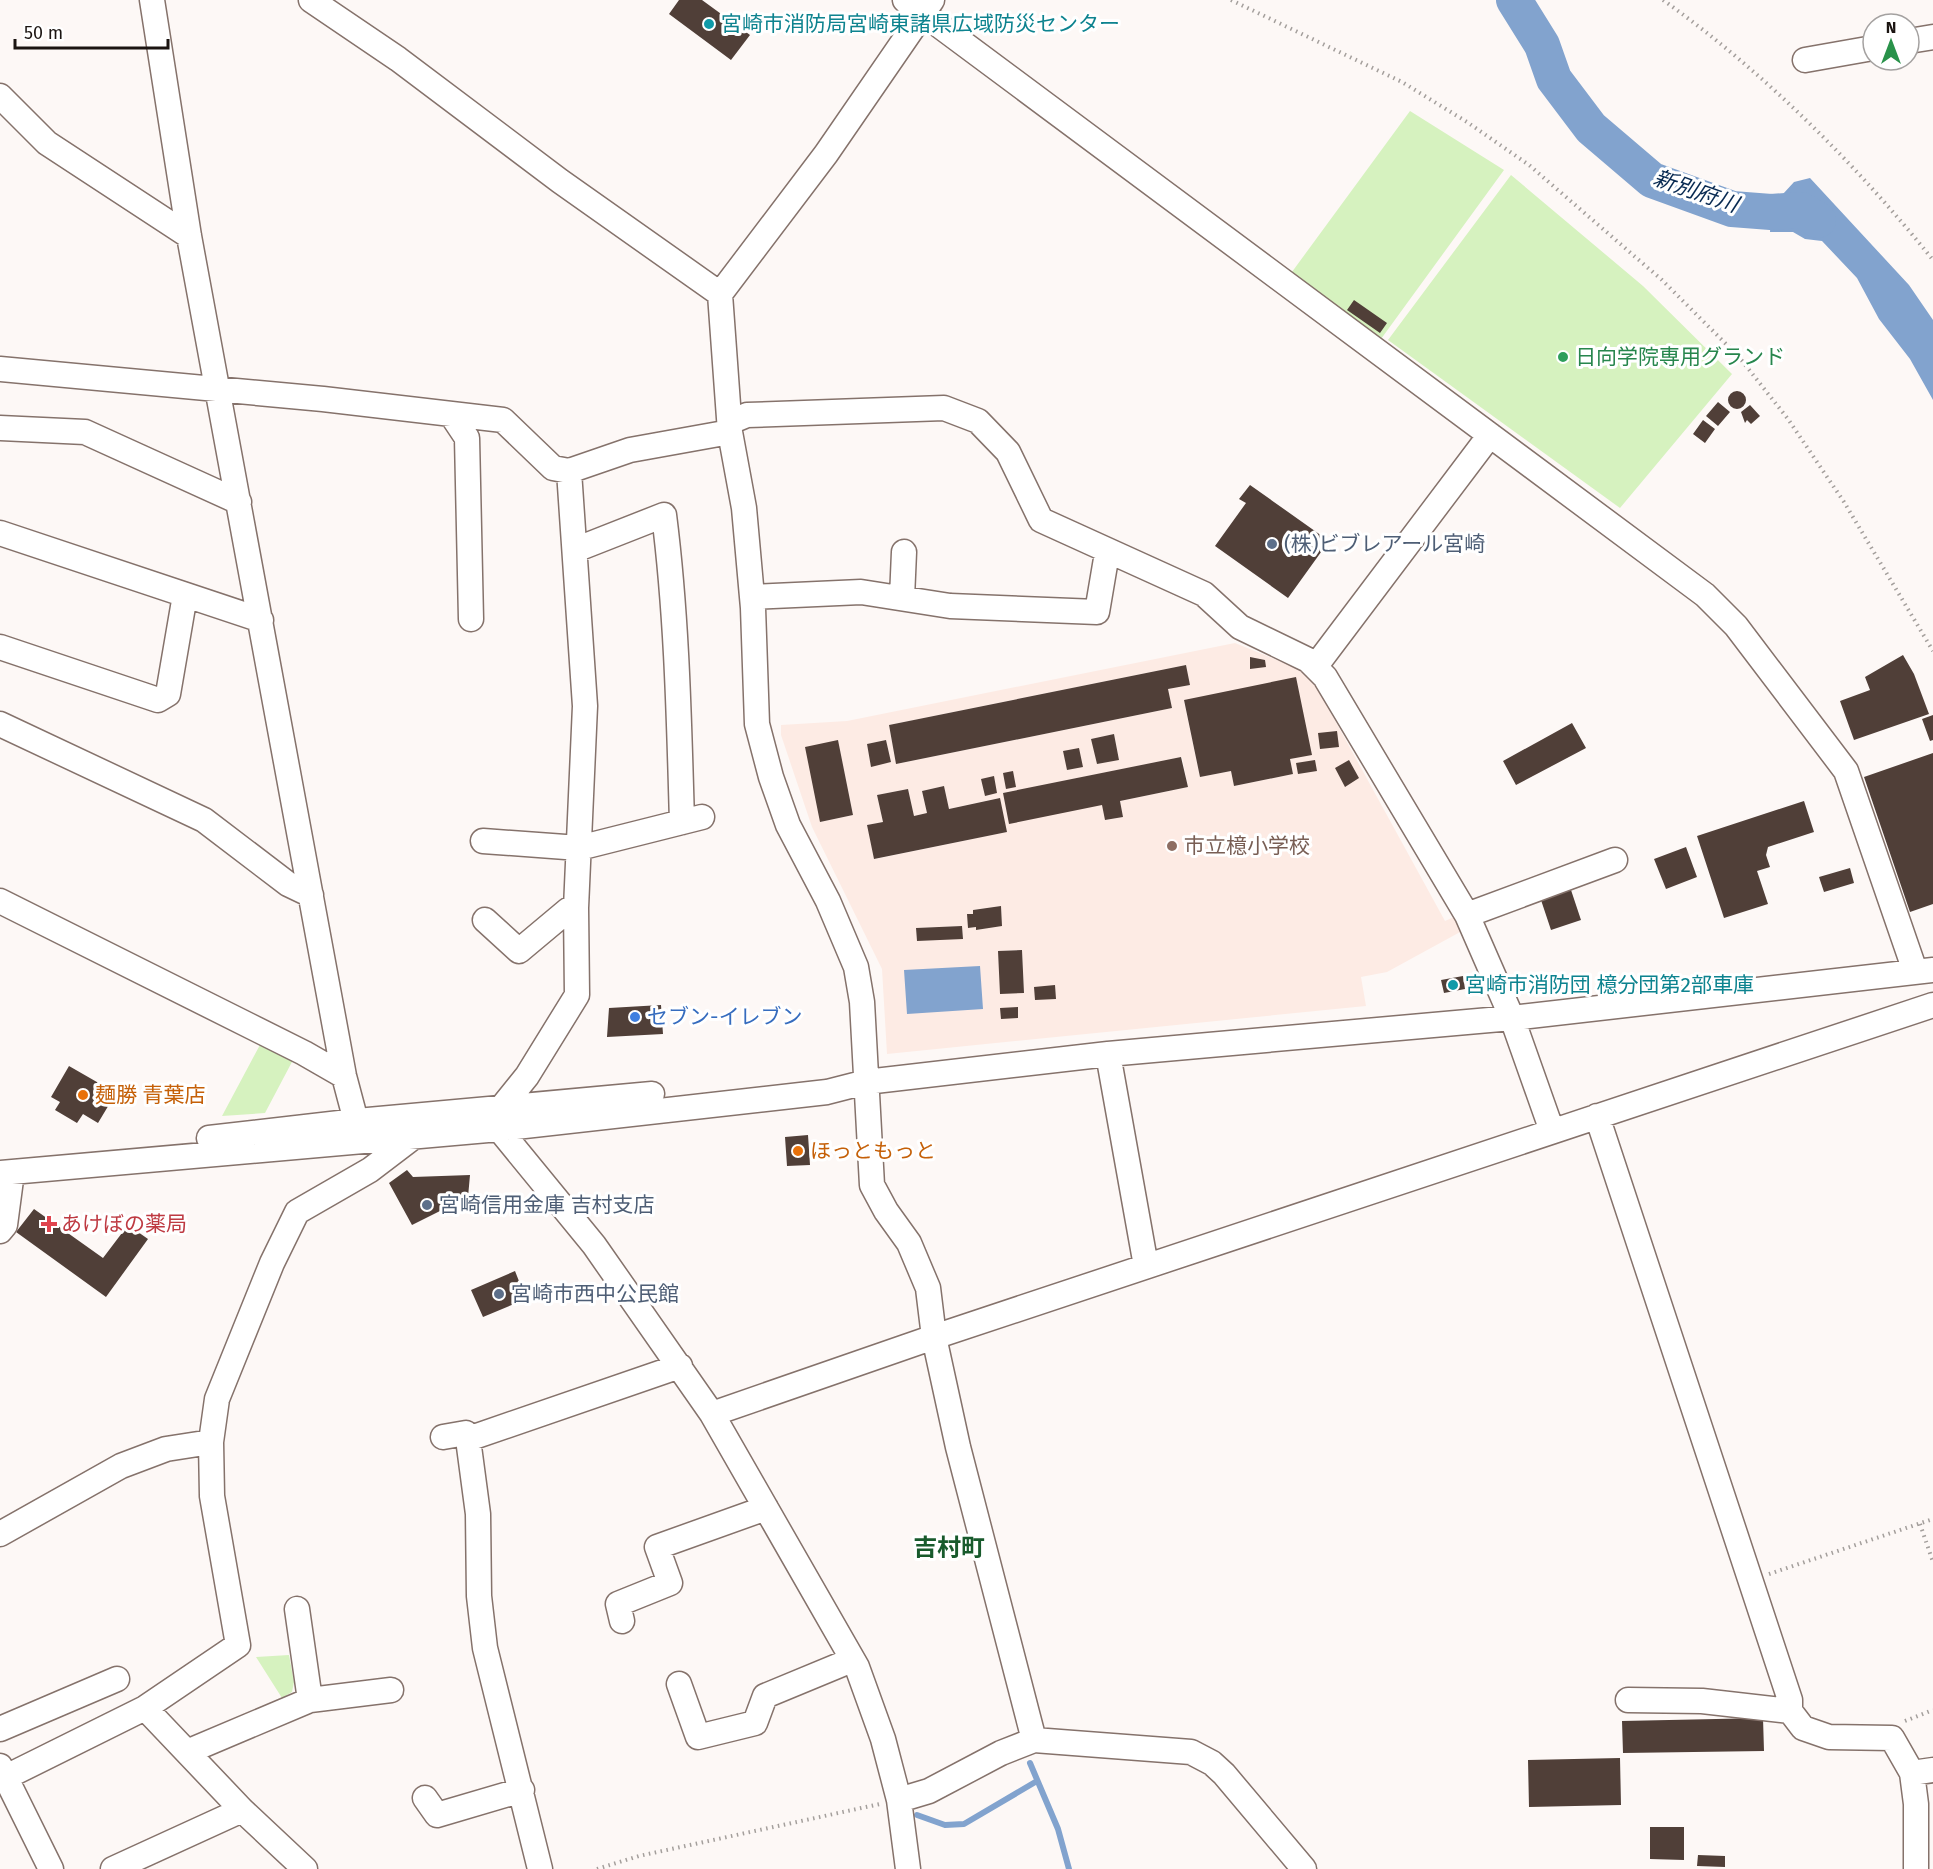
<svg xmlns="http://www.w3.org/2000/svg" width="1933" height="1869" font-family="'Fira Sans','Noto Sans JP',sans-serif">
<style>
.built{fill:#fdebe4;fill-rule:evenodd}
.green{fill:#d6f2bf}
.water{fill:#82a3ce}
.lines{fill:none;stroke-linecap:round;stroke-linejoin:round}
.stream{stroke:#82a3ce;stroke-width:6}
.river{stroke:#82a3ce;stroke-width:36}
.building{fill:#503f38}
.minor-casing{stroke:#85726b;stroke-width:27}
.path{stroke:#a49f9c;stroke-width:4;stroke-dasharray:1.5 4.5;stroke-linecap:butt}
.minor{stroke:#fff;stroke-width:24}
.culture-dot{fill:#0f9aa8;stroke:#fff;stroke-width:2}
.leisure-dot{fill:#2e9e5b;stroke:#fff;stroke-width:2}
.service-dot{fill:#5c6f8a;stroke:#fff;stroke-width:2}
.education-dot{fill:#8d6e63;stroke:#fff;stroke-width:2}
.shop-dot{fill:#3f7fe0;stroke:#fff;stroke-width:2}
.food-dot{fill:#e8710a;stroke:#fff;stroke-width:2}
.health-dot{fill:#e0444e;stroke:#fff;stroke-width:2}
.labels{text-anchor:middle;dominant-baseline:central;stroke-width:6;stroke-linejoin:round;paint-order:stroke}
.culture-label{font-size:21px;fill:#0d838f;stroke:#fff;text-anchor:start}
.leisure-label{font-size:21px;fill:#27864d;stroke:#fff;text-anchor:start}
.service-label{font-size:21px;fill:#4e5e75;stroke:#fff;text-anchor:start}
.education-label{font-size:21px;fill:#785e54;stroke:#fff;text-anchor:start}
.shop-label{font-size:21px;fill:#366cbe;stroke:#fff;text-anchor:start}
.food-label{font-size:21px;fill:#c56008;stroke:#fff;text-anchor:start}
.health-label{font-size:21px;fill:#be3a42;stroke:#fff;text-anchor:start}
.water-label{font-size:22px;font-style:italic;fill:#072951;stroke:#fff}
.quarter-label{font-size:24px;font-weight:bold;fill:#185a2c;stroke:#fff}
</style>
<rect width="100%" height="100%" fill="#fdf8f6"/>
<path class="built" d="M1235,643l74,30 136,248 9,-4 8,14 -75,41 -26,5 5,29 -479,48 -5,-85 -70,-142 -31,-92v-10l66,-4zM1186,665l4,20 -22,4 4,19 -276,56 -7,-39zM1184,701l128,53 -22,5 3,15 -59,12 -3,-15 -31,6zM1114,734l5,25 -22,5 -5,-25zM886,740l5,22 -20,4 -4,-22zM838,741l15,74 -33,7zM1182,757l6,30 -68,14 3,16 -17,3 -4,-15 -99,-12zM944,786l5,23 50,-11 7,34 -131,27 -8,-34 16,-3 -6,-27 31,-6 6,27 13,-3 -5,-22zM1001,906l1,19 -25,5 -1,-3 -7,1 -1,-14h5v-4zM962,926l1,12 -46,2 -1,-12zM1022,950l2,42v1l-25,-42z"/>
<path class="green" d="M1410,111l94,59 -123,169 -92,-63z
M1511,175l132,111 89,88 -112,134 -232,-168z
M261,1043l32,17 -28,53 -43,3z
M289,1655l5,27 -2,10 -10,6 -26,-41z"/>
<path class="water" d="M1810,178l99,107 24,35v80l-23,-41 -31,-40 -22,-41 -35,-37 -17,-2 -12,-7h-23l2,-36 11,-2 11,-12z
M980,966l3,43 -76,5 -3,-44z"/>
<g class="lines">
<path class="stream" d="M1030,1763l28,66 11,40
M917,1815l28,10 19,-1 73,-43"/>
<path class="river" d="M1514,0l28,45 12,34 37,49 61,52 80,29 39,3 30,-2 17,10"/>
</g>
<path class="building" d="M679,0h23l48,35 -19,25 -62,-46z
M1354,300l33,23 -7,10 -33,-23z
M1728 400a9 9 0 1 1 18 0a9 9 0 1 1-18 0Z
M1718,402l12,10 -12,14 -12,-10z
M1750,405l10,11 -9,8 -4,-4 -2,3 -4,-11z
M1703,420l12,9 -10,14 -12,-9z
M1250,485l79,56 -41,57 -73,-52 31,-43 -7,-4z
M1903,655l11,19 15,40 -75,26 -14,-39 30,-11 -5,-13z
M1250,657l15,3 1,7 -16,2z
M1186,665l4,20 -22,4 4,19 -276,56 -7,-39z
M1296,677l16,78 -22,4 3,15 -59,12 -3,-15 -31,6 -16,-77z
M1933,715v25l-3,1 -8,-22z
M1572,723l14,25 -70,37 -13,-24z
M1337,731l2,16 -19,2 -2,-16z
M1114,734l5,26 -22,4 -6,-25z
M838,740l15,75 -33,7 -15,-75z
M886,740l5,22 -20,5 -4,-23z
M1079,748l4,19 -16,3 -4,-19z
M1933,753v151l-23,8 -46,-135z
M1181,757l7,30 -68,14 3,16 -18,3 -3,-15 -93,19 -6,-31z
M1315,760l2,11 -19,3 -2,-11z
M1349,760l10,18 -14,9 -10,-19z
M1013,771l3,16 -10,2 -3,-16z
M994,776l3,17 -12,3 -4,-17z
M944,786l5,23 51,-11 7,34 -133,27 -7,-34 16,-3 -6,-27 31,-6 6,27 13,-3 -5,-22z
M1804,801l10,31 -46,15 -2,8 4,12 -13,4 11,33 -44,14 -27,-82z
M1686,847l11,30 -31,12 -12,-30z
M1850,868l4,15 -30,9 -5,-15z
M1571,890l10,30 -30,10 -10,-30z
M1001,906l1,20 -26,4v-3l-8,1 -1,-14h6v-4z
M962,926l1,13 -46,2 -1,-13z
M1022,950l2,43 -24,1 -2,-43z
M1463,976l2,13 -21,4 -3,-13z
M1055,985l1,14 -21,1 -1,-13z
M661,1005l2,29 -56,3 2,-29z
M1018,1007v11l-17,1 -1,-11z
M69,1066l47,27 -18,30 -15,-9 -6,9 -22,-13 5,-8 -9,-5z
M808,1135l2,30 -23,1 -2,-29z
M407,1170l6,7 57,-2 -2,22 -56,28 -23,-42z
M34,1209l69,49 25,-33 20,14 -42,58 -90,-65z
M515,1271l11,28 -43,18 -12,-27z
M1763,1718l1,33 -141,2 -1,-32z
M1620,1758l1,47 -92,2 -1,-47z
M1650,1827h34v33l-34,-1z
M1698,1855l27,1v11l-28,-1z"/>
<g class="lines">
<defs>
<path id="minor" d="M152,0l37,236 155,840 17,64
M311,0l87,59 162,122 160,113
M905,0l800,595 31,31 110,145 69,200
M932,0l-106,154 -106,140 10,138 14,76 9,100 4,116 14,53 17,48 40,76 28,66 6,35 10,183 14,26 23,32 19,45 6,49 24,110 76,293
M1909,41l24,-4
M1805,60l68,-12
M0,96l47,47 142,93
M0,369l323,30 180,21 50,48 16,3 61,-21 100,-18
M451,414l16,24 4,181
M730,422l17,-7 197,-7 34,13 30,31 33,68 163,74 36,33 68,33 17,17 142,238 45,103 40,113
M0,428l85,4 154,70
M569,471l16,235 -9,202 1,87 -50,81 -25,31 -3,22 95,116 118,169 145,253 26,72 16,61 9,69
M0,533l261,87
M575,550l89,-35c13,102 15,205 18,307
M752,597l109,-5 89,14 147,6 10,-59
M902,598l2,-46
M0,647l158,53 10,-6 17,-99
M1315,667l175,-232
M0,724l204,96 84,64 23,11
M483,841l96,7 123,-31
M0,901l304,152 40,23
M1467,915l148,-55
M485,920l34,31 49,-41 8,-2
M1108,1054l38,212
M1597,1116l193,584v11l13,17 26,9 63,1 20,35 4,31v65
M209,1138l148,-17 295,-27
M0,1173l499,-44 328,-37 39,-10 242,-28 404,-36 421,-48
M0,1231l5,-6 7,-53
M712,1414l222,-77 999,-332
M443,1437l23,-4 2,6
M0,1534l121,-68 45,-17 45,-7 6,-43 55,-136 25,-51 73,-42 46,-35
M297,1609l13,91
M622,1621l-4,-17 52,-21 -13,-36 109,-39
M679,1684l19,53 57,-14 10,-27 87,-36
M1628,1700l74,1 88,10
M145,1708l97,102 63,59
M0,1729l117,-50
M187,1752l123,-52 81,-10
M0,1766l51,103
M1912,1773l21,-3
M6,1777l139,-69 93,-63 -26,-149 -1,-54
M425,1798l12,17 85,-25
M899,1800l30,-9 72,-38 33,-13 157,12 21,11 12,11 80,95
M113,1869l129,-59
M540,1869l-55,-221 -6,-52 -1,-82 -10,-75 212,-73"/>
</defs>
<use href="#minor" class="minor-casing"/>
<path class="path" d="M1231,0l171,82 65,40 62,43 133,115 77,77 49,62 56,83 89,149
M1663,0c100,71 194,165 270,260
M1920,1524l13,38
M1769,1574l164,-55
M1905,1721l28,-11
M597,1869l42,-13 241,-52"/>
<use href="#minor" class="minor"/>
</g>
<g class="culture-dot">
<circle cx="709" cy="24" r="6"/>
<circle cx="1453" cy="985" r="6"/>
</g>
<circle class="leisure-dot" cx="1563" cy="357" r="6"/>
<g class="service-dot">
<circle cx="1272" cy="544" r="6"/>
<circle cx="427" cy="1205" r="6"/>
<circle cx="499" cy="1294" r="6"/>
</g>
<circle class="education-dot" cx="1172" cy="846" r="6"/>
<circle class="shop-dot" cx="635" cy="1017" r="6"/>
<g class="food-dot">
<circle cx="83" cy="1095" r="6"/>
<circle cx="798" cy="1151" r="6"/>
</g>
<path class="health-dot" d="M46 1215h6v6h6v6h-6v6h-6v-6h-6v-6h6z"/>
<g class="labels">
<g class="culture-label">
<text x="721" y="24">宮崎市消防局宮崎東諸県広域防災センター</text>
<text x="1465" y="985">宮崎市消防団 檍分団第2部車庫</text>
</g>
<g class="leisure-label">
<text x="1575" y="357">日向学院専用グランド</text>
</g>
<g class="service-label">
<text x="1284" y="544">(株)ビブレアール宮崎</text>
<text x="439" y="1205">宮崎信用金庫 吉村支店</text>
<text x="511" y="1294">宮崎市西中公民館</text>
</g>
<g class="education-label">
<text x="1184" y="846">市立檍小学校</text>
</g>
<g class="shop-label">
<text x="647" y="1017">セブン-イレブン</text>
</g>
<g class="food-label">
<text x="95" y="1095">麺勝 青葉店</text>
<text x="810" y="1151">ほっともっと</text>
</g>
<g class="health-label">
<text x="61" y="1224">あけぼの薬局</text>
</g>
<g class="water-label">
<text transform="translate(1696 191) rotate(19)">新別府川</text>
</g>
<g class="quarter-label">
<text x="949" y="1548">吉村町</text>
</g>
</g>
<g transform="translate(1891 42)"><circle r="28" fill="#ffffff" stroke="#a4a1a0" stroke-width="1.5"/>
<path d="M0-4.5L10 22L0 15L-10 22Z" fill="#29924a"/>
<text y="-9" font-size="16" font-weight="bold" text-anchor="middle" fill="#1b1411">N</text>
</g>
<path d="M15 39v9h153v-9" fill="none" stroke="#1b1411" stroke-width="3"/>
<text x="24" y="39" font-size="18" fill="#1b1411" stroke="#ffffff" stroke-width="4.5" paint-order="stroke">50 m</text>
</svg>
